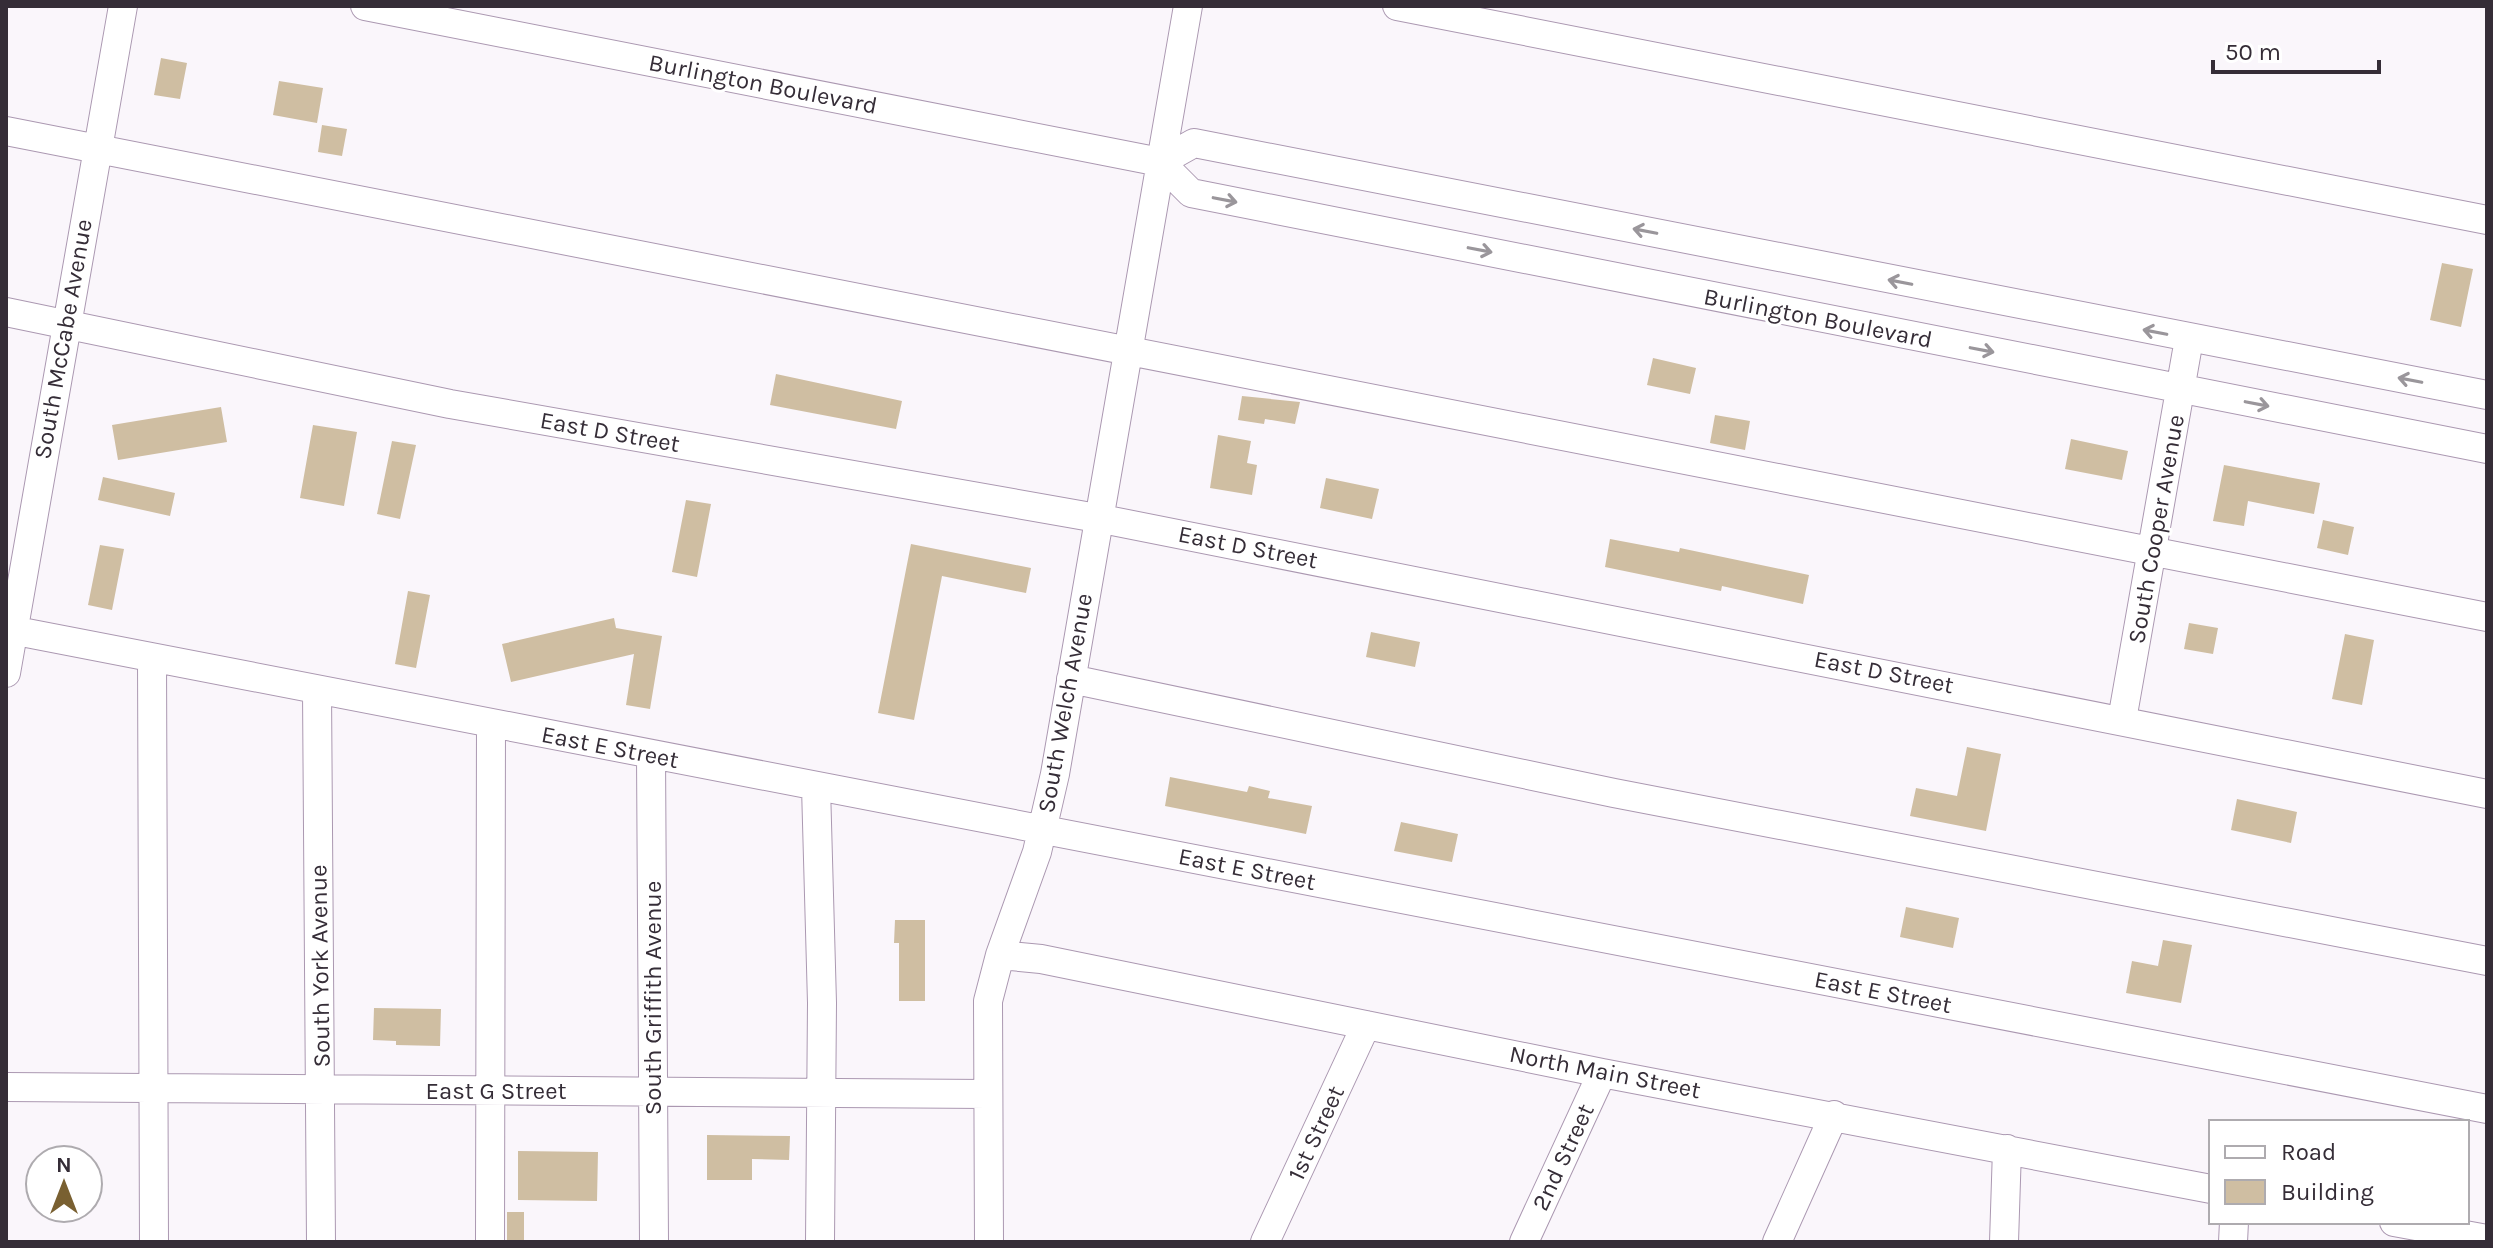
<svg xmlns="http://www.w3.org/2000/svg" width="2493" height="1248" font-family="Karla,sans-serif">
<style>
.building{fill:#cfbea2}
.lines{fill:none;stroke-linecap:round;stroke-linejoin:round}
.minor-casing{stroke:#ab98b1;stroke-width:30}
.minor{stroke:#fff;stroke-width:28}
.oneway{stroke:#9a969b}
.labels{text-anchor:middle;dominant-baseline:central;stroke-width:6;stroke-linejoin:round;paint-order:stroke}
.street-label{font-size:24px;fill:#352d37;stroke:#fff}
</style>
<rect width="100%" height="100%" fill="#faf6fb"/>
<path class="building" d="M161,58l26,5 -7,36 -26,-4z
M279,81l44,7 -6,35 -44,-8z
M322,125l25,4 -5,27 -24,-4z
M2442,263l31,6 -12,58 -31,-7z
M1653,358l43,10 -6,26 -43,-9z
M776,374l126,27 -6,28 -126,-24z
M1242,396l58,6 -5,22 -30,-5 -1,5 -26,-4z
M221,407l6,35 -109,18 -6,-35z
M1715,415l35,6 -5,29 -35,-7z
M313,425l44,7 -13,74 -44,-8z
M1218,435l33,6 -4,22 10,2 -5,30 -42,-7z
M2071,439l57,12 -6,29 -57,-11z
M392,441l24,4 -16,74 -23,-5z
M2224,465l96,18 -6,31 -66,-13 -4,25 -31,-5z
M103,477l72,16 -5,23 -72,-16z
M1326,478l53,11 -7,30 -52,-11z
M686,500l25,4 -14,73 -25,-5z
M2323,520l31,7 -6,28 -31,-7z
M1610,539l69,13 1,-4 129,27 -6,29 -81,-18 -1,5 -116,-24z
M911,544l120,24 -5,25 -84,-17 -28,144 -36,-7z
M100,545l24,4 -12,61 -24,-5z
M408,591l22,4 -14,73 -21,-4z
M614,618l2,10 46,8 -12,73 -24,-4 8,-51 -123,28 -9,-38z
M2189,623l29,5 -5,26 -29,-5z
M1371,632l49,10 -5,25 -49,-10z
M2345,634l29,6 -12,65 -30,-6z
M1967,747l34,7 -15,77 -76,-15 6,-28 41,8z
M1170,777l77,15 2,-6 21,5 -2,7 44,8 -6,28 -141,-28z
M2237,799l60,13 -6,31 -60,-13z
M1401,822l57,12 -6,28 -58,-11z
M1906,907l53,11 -6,30 -53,-11z
M895,920h30v81h-26v-58h-5z
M2163,940l29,5 -11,58 -55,-10 6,-32 26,5z
M374,1008l67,1 -1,37 -44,-1v-4l-23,-1z
M707,1135l83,1 -1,24 -37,-1v21h-45z
M518,1151l80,1 -1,49 -79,-1z
M507,1212h17v30h-17z"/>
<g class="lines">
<defs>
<path id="minor" d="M365,6l795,156 31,31 1296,256
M1397,6l1090,214
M6,131l2481,486
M1160,162l34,-19 1293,252
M6,312l444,92 647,114 1390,276
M6,629l2481,480
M152,658l2,584
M6,673l117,-667
M1071,679l543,114 873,168
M317,691l4,551
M2122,720l67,-381
M651,755l3,487
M816,787l6,216 -2,239
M1000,955l41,4 561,114 609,116
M6,1087l981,7
M2394,1222l93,17
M490,1242l1,-519
M989,1242l-1,-241 12,-46 37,-103 18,-78 133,-768
M1265,1242l101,-217
M1524,1242l78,-169
M1777,1242l57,-127
M2004,1242l3,-93
M2233,1242l1,-20"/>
</defs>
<use href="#minor" class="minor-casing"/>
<use href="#minor" class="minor"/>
</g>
<defs><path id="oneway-shaft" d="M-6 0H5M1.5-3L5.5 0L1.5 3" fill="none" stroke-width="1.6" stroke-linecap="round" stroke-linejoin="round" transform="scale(2)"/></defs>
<g class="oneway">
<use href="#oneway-shaft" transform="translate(1225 200) rotate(11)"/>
<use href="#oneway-shaft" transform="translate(1645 231) rotate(-169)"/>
<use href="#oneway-shaft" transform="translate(1480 250) rotate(11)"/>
<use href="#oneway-shaft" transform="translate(1900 282) rotate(-169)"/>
<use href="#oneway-shaft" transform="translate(2155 332) rotate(-169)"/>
<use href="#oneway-shaft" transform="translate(1982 350) rotate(11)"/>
<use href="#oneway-shaft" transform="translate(2410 380) rotate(-169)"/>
<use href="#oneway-shaft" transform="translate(2257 404) rotate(11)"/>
</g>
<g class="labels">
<g class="street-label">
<text transform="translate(763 84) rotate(11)">Burlington Boulevard</text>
<text transform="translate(1818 318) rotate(11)">Burlington Boulevard</text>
<text transform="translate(63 339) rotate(-80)">South McCabe Avenue</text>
<text transform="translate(610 432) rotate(10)">East D Street</text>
<text transform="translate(2156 529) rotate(-80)">South Cooper Avenue</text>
<text transform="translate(1248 547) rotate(11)">East D Street</text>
<text transform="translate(1884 672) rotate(11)">East D Street</text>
<text transform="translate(1065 703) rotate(-80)">South Welch Avenue</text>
<text transform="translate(610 747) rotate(11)">East E Street</text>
<text transform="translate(1247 869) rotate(11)">East E Street</text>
<text transform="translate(320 966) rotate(-91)">South York Avenue</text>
<text transform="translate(1883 992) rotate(11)">East E Street</text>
<text transform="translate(653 998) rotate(-90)">South Griffith Avenue</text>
<text transform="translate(1605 1072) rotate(11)">North Main Street</text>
<text x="496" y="1091">East G Street</text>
<text transform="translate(1316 1133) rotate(-65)">1st Street</text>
<text transform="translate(1563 1157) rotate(-65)">2nd Street</text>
</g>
</g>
<rect width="2493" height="1248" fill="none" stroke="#352d37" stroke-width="16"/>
<rect x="2209" y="1120" width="260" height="104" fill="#ffffff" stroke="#aeabaf" stroke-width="2"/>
<rect x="2225" y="1146" width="40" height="12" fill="#ffffff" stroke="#aeabaf" stroke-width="2"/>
<text x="2281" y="1160" font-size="24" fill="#352d37">Road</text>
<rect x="2225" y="1180" width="40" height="24" fill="#cfbea2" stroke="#aeabaf" stroke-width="2"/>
<text x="2281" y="1200" font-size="24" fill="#352d37">Building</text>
<g transform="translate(64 1184)"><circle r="38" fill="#ffffff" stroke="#aeabaf" stroke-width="2"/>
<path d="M0-6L14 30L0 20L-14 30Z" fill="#796031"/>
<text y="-12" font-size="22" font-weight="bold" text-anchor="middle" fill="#352d37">N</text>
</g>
<path d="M2213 60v12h166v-12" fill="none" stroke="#352d37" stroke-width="4"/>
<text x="2225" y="60" font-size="24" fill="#352d37" stroke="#ffffff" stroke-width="6" paint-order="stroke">50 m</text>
</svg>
